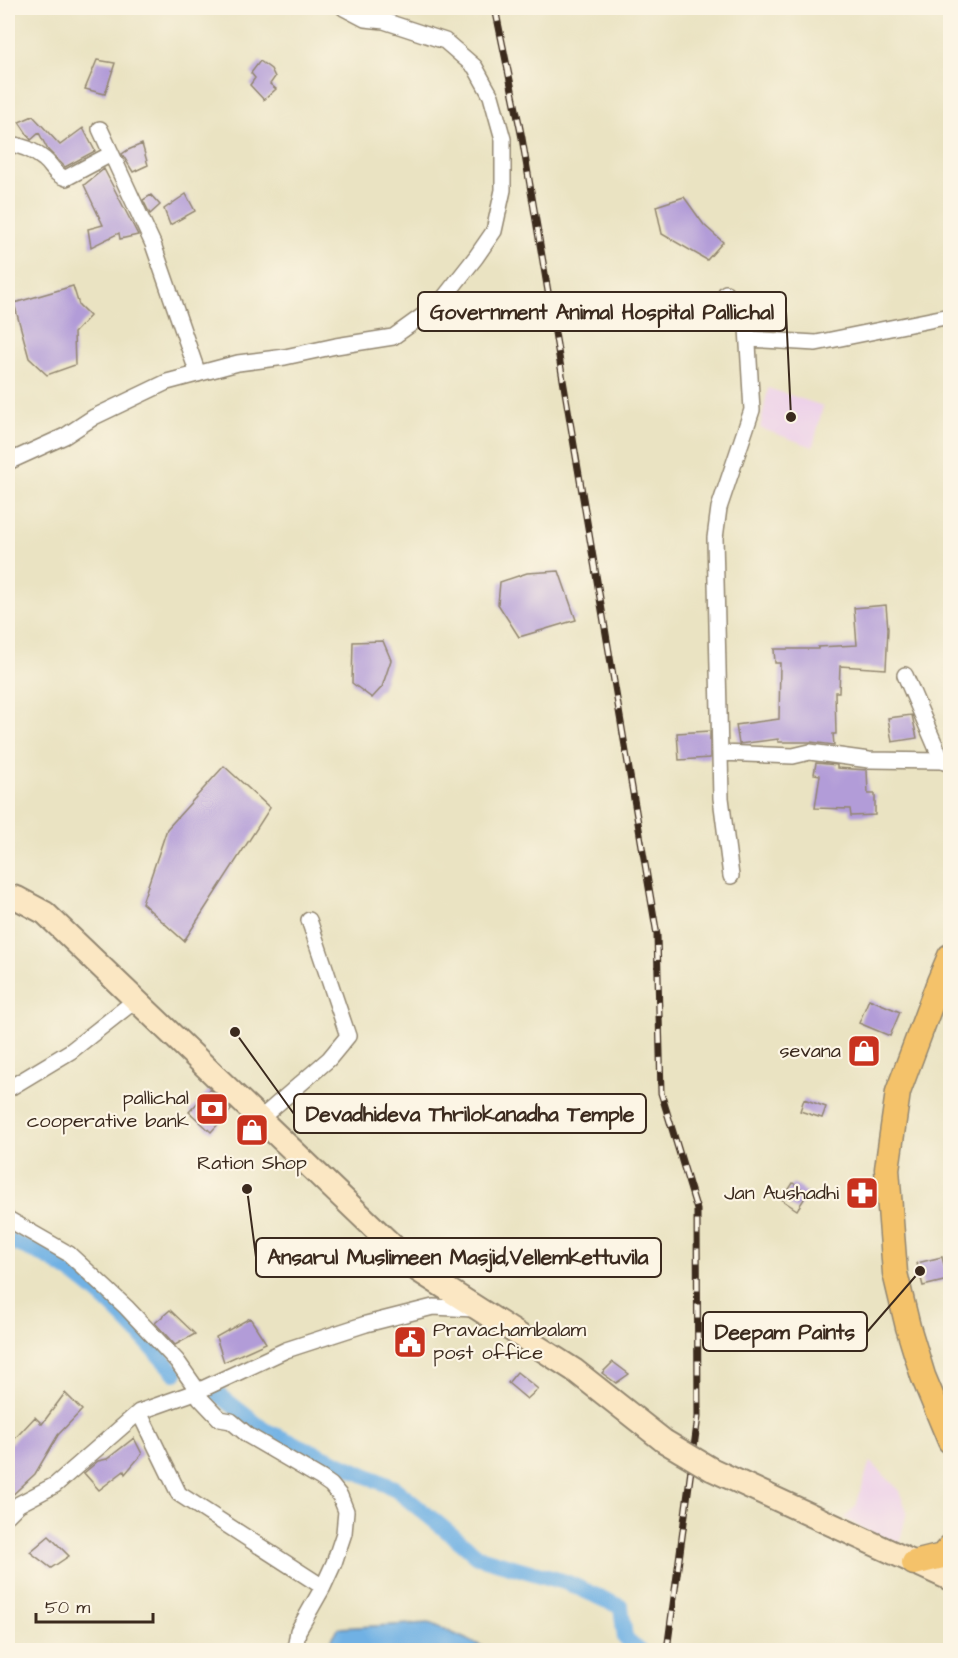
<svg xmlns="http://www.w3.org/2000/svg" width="958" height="1658" font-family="'Architects Daughter',sans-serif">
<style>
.built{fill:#edd1e9}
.water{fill:#70b1e4;stroke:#566e81;stroke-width:1.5}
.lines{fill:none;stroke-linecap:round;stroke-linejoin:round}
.canal{stroke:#70b1e4;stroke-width:16}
.building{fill:#b29cd8}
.street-casing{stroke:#928670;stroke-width:18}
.secondary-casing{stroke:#928670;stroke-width:26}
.primary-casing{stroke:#928670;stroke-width:27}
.street{stroke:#fff;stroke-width:15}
.secondary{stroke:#fbe7c3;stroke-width:22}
.primary{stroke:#f4c26a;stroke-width:24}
.rail-casing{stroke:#3b2a1e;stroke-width:7}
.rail{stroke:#fcf5e5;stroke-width:4.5;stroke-dasharray:14;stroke-linecap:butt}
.secondary-bridge-casing{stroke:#928670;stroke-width:26;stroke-linecap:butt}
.secondary-bridge{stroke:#fbe7c3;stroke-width:22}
.labels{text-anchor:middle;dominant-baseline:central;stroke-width:4.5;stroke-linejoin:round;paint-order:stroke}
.poi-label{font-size:20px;fill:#3b2a1e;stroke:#fcf5e5;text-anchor:end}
.leader{fill:none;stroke:#3b2a1e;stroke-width:2}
.callout-dot{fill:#3b2a1e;stroke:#fcf5e5;stroke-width:2}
.callout{fill:#fcf5e5;stroke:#3b2a1e;stroke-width:2}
.callout-label{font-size:21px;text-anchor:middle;font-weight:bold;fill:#3b2a1e}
</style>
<rect width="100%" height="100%" fill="#fcf5e5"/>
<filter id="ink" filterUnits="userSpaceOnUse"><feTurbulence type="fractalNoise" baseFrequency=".0167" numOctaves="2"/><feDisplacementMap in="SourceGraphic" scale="12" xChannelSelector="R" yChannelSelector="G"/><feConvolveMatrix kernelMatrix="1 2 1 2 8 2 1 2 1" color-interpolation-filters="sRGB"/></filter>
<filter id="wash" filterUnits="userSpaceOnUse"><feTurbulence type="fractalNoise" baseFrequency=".008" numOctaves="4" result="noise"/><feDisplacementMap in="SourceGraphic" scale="24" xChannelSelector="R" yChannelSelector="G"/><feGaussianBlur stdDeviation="1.35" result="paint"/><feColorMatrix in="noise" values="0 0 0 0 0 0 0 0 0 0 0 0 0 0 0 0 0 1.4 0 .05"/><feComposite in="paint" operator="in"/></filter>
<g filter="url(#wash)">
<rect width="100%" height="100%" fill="#eae3c2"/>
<path class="built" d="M768,388l55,18 -10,41 -53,-19z
M870,1461l28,28 9,22 -8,34 -36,-16 -18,-11 11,-12z"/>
<path class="water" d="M430,1623l60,27h-164l12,-22z"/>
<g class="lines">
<path class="canal" d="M8,1241c69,20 120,80 167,132
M217,1393l47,37 130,58 85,69 89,26 53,24 4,31 14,12"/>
</g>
<g id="blocks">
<path class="building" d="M97,60l18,3 -10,31 -20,-5z
M260,61l11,8 4,8 -5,7 6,5 -12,11 -14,-15 5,-7 -4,-5z
M33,116l27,29 23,-17 12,23 -30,16 -17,-17 -9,-17 -8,7 -12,-18z
M142,144l6,21 -15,7 -11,-18 6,-4z
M104,169l34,66 -18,4 -1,-6 -28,14 -3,-18 15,-4 -19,-40z
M186,194l9,17 -25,14 -6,-16z
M151,195l9,10 -10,9 -7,-14z
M684,197l20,28 19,17 -16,18 -45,-26 -6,-28z
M73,286l6,19 11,11 -16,17 1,32 -28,10 -18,-17 -15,-55z
M559,571l17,49 -57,17 -21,-33 2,-22 27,-9z
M886,605l2,24 -2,40 -46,-3 -1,26h-4l1,42h-3l1,11 -23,-3h-33v-3l-39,5 -3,-19 43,-6 1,-56h-5l-1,-14h44v-2l39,-2 -3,-37z
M383,641l8,19 -9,27 -10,11 -20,-15 1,-41z
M912,715l5,23 -25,4 -4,-24z
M710,731v27l-31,2 -2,-27z
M816,763l21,2v3l30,2 1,24h7v21l-24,1 -1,-7 -35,-1 5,-33 -6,-1z
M224,766l46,42 -86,133 -42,-38 25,-74z
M869,999l31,13 -10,24 -31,-13z
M210,1089l21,21 -20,22 -22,-20z
M804,1099l22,8 -4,11 -22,-7z
M793,1183l15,10 -11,17 -15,-10z
M942,1257l6,23 -25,6 -6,-23z
M170,1310l25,24 -20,11 -20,-22z
M250,1318l16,25 -42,19 -8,-25z
M400,1332l22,1 -2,20 -23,-1z
M613,1362l16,12 -13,9 -14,-10z
M517,1372l21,17 -11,10 -19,-16z
M65,1393l17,17 -24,25 -23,39 -27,25v-53l27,-29 7,7z
M134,1438l8,16 -17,20 -1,-3 -25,19 -15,-17 14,-12 9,-2z
M49,1536l20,20 -18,12 -21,-16z"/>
</g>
</g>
<g filter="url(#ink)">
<use href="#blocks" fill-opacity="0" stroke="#928670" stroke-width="1.5"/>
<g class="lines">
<defs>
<path id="street" d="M100,129l53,115 45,130
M8,144c13,1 25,6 36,15 9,7 10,16 22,19l45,-24
M726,293l21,35 5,82 -33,98 -4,30 6,260 10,78
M748,339l68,4 134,-27
M8,462l57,-26 29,-19 73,-35 71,-19 47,-6 51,-11 57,-9 46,-33 37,-47 18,-26 9,-41v-51l-12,-43 -16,-29 -30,-26 -61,-20 -19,-2 -21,-11
M905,675l37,86
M721,753l72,3 17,-4 59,8 73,1 8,3
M8,1089l63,-38 66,-52
M260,1119l69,-60 19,-23 -39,-116
M8,1219l61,35 57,53 51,54 21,30 2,7 20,21 11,2 18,15 72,42 10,7 9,11 6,15 -2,22 -10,30 -11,24 -25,44 -3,19
M139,1412l40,82 144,93
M8,1515l11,-11 36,-19 84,-73 59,-21 88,-41 80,-26 67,-17 41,2"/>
<path id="secondary" d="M8,896l9,2 28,15 374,358 155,99 90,71
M711,1469l239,110"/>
<path id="primary" d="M950,956l-11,26 -41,110 -11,77 8,104 13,54 15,49 27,65
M914,1563l28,-7 8,-9"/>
</defs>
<use href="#street" class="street-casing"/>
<use href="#secondary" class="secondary-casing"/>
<use href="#primary" class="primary-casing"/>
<use href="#street" class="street"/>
<use href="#secondary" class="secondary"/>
<use href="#primary" class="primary"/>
<defs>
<path id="rail" d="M495,8l27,130 135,797 4,158 36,117 1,207 -31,233"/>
</defs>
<use href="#rail" class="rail-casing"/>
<use href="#rail" class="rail"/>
<defs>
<path id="secondary-bridge" d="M664,1441l47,28"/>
</defs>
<use href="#secondary-bridge" class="secondary-bridge-casing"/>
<use href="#secondary-bridge" class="secondary-bridge"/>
</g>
</g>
<defs>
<symbol id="shop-square" viewBox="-11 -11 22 22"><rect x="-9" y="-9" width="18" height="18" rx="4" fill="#c8321e" stroke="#fcf5e5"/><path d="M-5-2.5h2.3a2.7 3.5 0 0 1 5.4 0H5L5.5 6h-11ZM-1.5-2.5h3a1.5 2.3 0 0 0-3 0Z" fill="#fff"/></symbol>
<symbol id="bank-square" viewBox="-11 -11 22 22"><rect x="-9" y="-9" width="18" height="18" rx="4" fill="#c8321e" stroke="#fcf5e5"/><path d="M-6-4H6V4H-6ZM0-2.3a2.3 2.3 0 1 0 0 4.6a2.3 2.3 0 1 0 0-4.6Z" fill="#fff"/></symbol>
<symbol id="pharmacy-square" viewBox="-11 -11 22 22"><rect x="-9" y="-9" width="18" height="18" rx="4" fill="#c8321e" stroke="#fcf5e5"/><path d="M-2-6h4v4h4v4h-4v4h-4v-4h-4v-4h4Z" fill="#fff"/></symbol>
<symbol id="civic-square" viewBox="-11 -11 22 22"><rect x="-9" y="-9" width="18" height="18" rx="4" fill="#c8321e" stroke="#fcf5e5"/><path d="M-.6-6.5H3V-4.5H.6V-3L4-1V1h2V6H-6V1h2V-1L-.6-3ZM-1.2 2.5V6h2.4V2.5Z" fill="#fff"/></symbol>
</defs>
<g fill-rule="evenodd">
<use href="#shop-square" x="845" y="1032" width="38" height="38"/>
<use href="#bank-square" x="193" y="1090" width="38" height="38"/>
<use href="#shop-square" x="233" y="1111" width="38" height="38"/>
<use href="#pharmacy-square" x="843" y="1174" width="38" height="38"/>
<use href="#civic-square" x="391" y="1323" width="38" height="38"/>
</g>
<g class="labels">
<g class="poi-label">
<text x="841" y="1051">sevana</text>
<text x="189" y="1098">pallichal<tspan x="189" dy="23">cooperative bank</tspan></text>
<text x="252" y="1163" text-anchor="middle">Ration Shop</text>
<text x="839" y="1193">Jan Aushadhi</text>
<text x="433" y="1330" text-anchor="start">Pravachambalam<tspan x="433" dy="23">post office</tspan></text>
</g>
</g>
<path class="leader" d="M791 417L786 311M235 1032L294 1114M247 1189L256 1257M920 1271L867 1332"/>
<g class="callout-dot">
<circle cx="791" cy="417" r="6"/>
<circle cx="235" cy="1032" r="6"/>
<circle cx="247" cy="1189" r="6"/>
<circle cx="920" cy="1271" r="6"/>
</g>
<g class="callout">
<rect x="418" y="292" width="368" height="39" rx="6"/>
<rect x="294" y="1094" width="352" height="39" rx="6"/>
<rect x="256" y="1238" width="405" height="39" rx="6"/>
<rect x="703" y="1312" width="164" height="39" rx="6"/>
</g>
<g class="callout-label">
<text x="602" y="319">Government Animal Hospital Pallichal</text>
<text x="470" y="1121">Devadhideva Thrilokanadha Temple</text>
<text x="458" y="1264">Ansarul Muslimeen Masjid,Vellemkettuvila</text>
<text x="785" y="1339">Deepam Paints</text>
</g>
<rect width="958" height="1658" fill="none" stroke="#fcf5e5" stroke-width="30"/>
<path d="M36 1613v9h117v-9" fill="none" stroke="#3b2a1e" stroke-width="3"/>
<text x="45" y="1613" font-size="18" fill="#3b2a1e" stroke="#fcf5e5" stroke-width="4.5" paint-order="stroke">50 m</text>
</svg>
